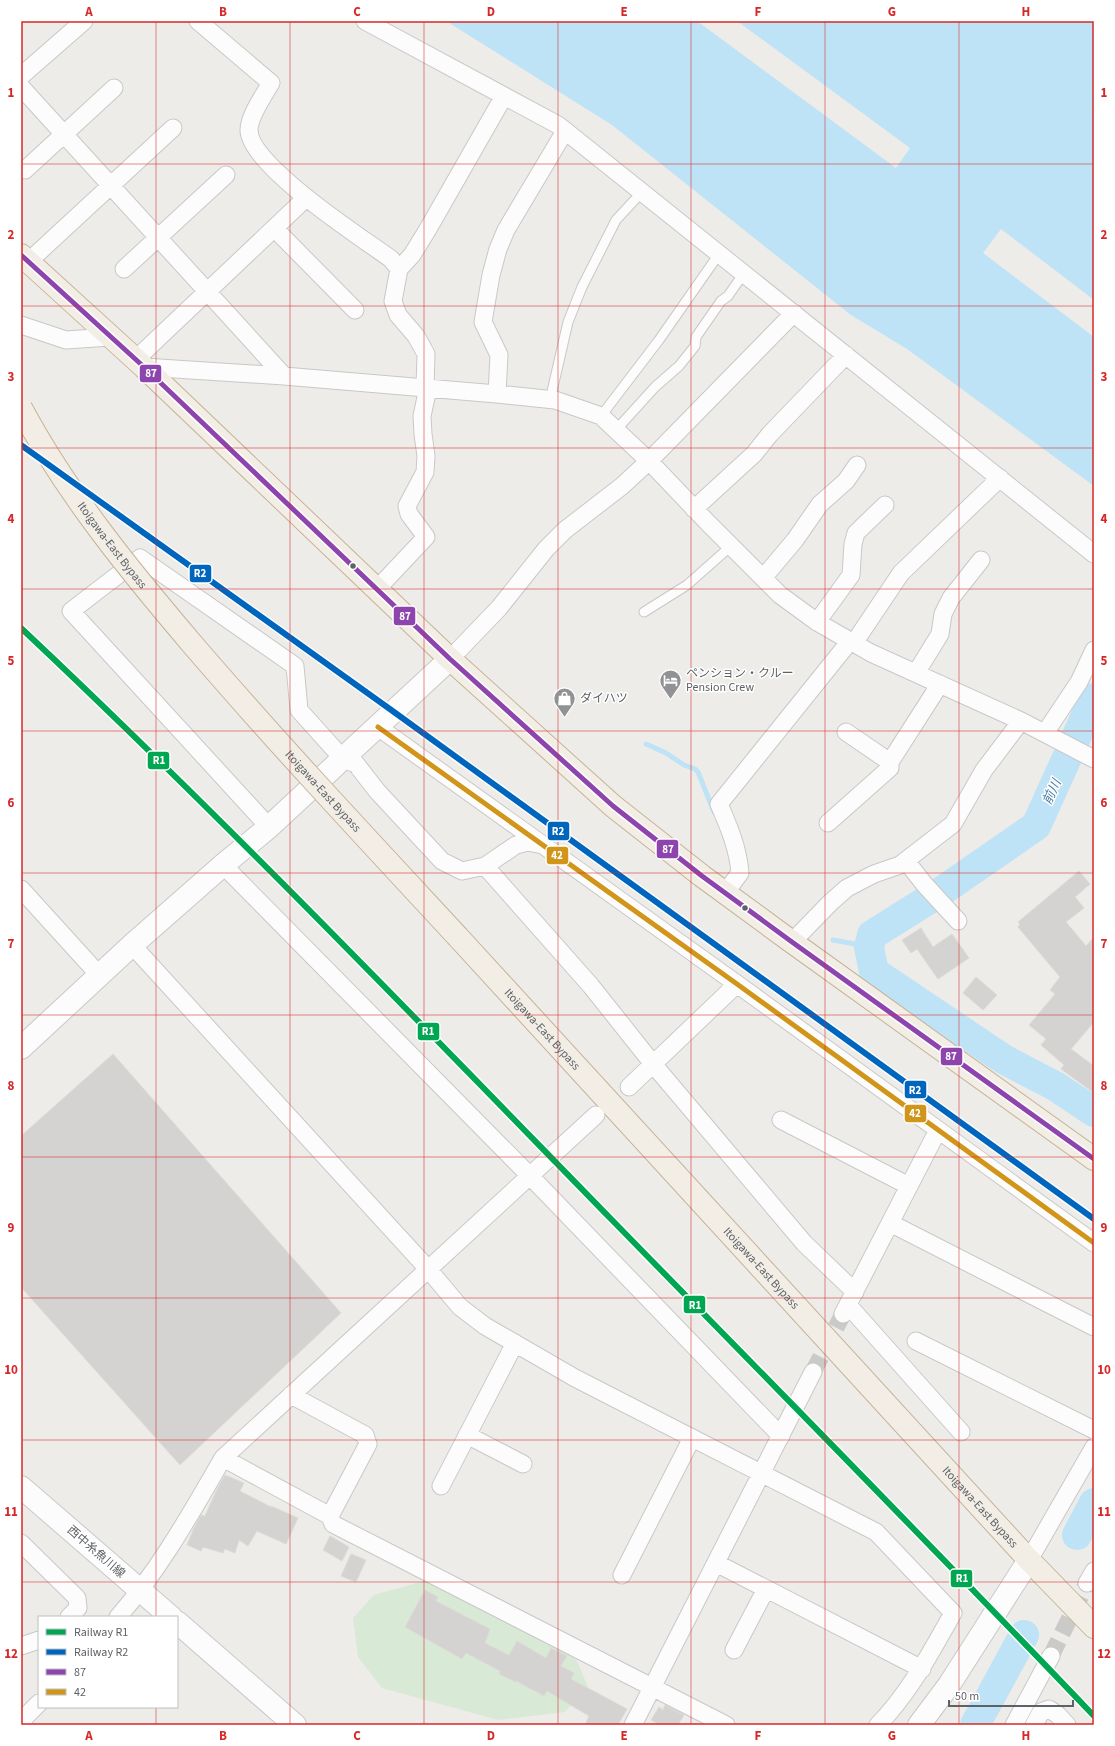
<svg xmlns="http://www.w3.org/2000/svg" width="1115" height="1746" font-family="'Source Sans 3','Noto Sans JP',sans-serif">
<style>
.green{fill:#d8e9d5}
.water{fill:#bee2f6}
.pier{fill:#eeece9}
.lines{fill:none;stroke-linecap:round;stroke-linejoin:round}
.stream{stroke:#bee2f6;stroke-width:5}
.river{stroke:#bee2f6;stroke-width:30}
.building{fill:#d5d3d2;stroke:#dddbd8}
.minor-tunnel{stroke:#cacac8;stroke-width:17;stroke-dasharray:17 8;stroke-linecap:butt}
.service-casing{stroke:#c8c8c8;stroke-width:11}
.minor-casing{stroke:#c8c8c8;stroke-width:19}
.tertiary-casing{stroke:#c8c8c8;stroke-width:24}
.secondary-casing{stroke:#c9c9c9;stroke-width:24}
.trunk-casing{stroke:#c5b396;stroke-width:24}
.service{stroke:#fcfcfc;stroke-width:9}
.minor{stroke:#fcfcfc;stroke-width:17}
.tertiary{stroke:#fcfcfc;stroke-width:22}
.secondary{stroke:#fcfcfc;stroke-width:22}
.trunk{stroke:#f2eee6;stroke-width:22}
.trunk-bridge-casing{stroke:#c5b396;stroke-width:24;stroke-linecap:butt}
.trunk-bridge{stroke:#f2eee6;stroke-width:22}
.bus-1-casing{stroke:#fff;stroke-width:8}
.bus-2-casing{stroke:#fff;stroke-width:8}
.bus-1{stroke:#8e44ad;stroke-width:5}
.bus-2{stroke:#d1951a;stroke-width:5}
.rail-1-casing{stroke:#fff;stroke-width:9}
.rail-2-casing{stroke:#fff;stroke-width:9}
.rail-1{stroke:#00a651;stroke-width:6}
.rail-2{stroke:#0065bd;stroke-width:6}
.grid{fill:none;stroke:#d62828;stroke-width:1;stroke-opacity:0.55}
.bus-dot{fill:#5e6266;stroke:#fff;stroke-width:1.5}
.labels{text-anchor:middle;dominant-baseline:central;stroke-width:3;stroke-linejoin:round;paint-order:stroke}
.street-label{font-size:12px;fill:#5e6266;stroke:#fff}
.poi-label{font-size:12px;fill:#5e6266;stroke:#fff;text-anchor:start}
.water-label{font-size:13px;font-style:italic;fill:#437aa6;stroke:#fff}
.line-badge{stroke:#fff;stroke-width:1.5}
.badge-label{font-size:11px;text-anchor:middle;font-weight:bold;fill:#fff}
.neatline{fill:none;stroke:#d62828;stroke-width:1.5}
.grid-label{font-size:13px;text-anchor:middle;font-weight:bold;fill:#d62828}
</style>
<rect width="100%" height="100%" fill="#eeece9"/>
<path class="green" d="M431,1579l122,62 24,20 11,26 -23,25 -67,8 -116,-32 -24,-31 -5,-39 21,-23z"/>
<path class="water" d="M446,21h648v465l-187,-137 -56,-34 -239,-190z"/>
<path class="pier" d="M697,21h40l173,127 -14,20z
M1001,229l93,71v37l-111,-84z"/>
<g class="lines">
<path class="stream" d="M646,744l20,9 18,12 11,4 3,3 16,40
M833,940l28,5 9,-3"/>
<path class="river" d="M1094,698l-58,128 -94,65 -70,44 -3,12 5,25 131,88 50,26 39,26
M1077,1535l17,-32
M975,1725l49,-90"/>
</g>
<path class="building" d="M1079,871l11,13 -15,13 9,11 -18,14 20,24 8,-9v85l-23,27 23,17v27l-33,-24 3,-4 -23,-20 5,-6 -17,-14 26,-31 -5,-4 10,-13 -42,-50 2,-3 -2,-2z
M921,928l12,19 19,-13 17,24 -31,21 -21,-30 -6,4 -9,-13z
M976,977l21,18 -14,15 -20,-17z
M113,1054l228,259 -161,152 -159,-178v-151z
M225,1475l19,8 -4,8 31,16v-1l27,12 -12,26 -29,-13 -9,15 -9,-6 -4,13 -10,-4 -2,4 -20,-6 -2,4 -14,-6 7,-17 7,-13 4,1 12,-27z
M330,1536l19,11 -7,14 -19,-11z
M351,1554l15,6 -10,22 -15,-6z
M425,1590l13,7 -2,4 54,28 -5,14 24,12 8,-14 29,17 5,-10 16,8 -6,10 13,7 -3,6 56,30 -9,16h-33l4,-9 -42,-25 -3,5 -28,-15 -1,1 -16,-8 1,-3 -34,-18 -4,6 -57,-32z
M665,1705l19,10 -6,10h-18l-9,-5 8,-13 4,3z"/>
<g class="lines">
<path class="minor-tunnel" d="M813,1372l30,-58
M1051,1656l36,-73"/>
<defs>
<path id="service" d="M550,400l18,-78 14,-35 34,-67 26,-28
M601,416l58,-76 60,-86
M616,430l39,-43 24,-21 16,-20 1,-9 25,-36 7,-5 16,-23
M644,612l43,-27 44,-39"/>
<path id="minor" d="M198,21l73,62c-7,12 -22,33 -22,47 0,35 113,108 142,129l8,10 -6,32 5,14 18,21 10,18 -1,34
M365,21l193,104 536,429
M21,76l63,-55
M21,87l263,289
M25,170l89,-82
M274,228l81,82
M28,262l145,-134
M124,269l102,-94
M399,269l13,-14 16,-26 76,-133
M21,325l45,15 44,-3
M135,360l171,-162
M144,367l140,9 213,18 58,6 46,16 48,45 59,62 72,72 37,27 54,31 150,68 73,38
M497,394l2,-39 -16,-33 8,-47 7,-26 8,-19 59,-99
M694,509l60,-55 16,-20 76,-79
M763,578l32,-38 25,-36 26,-23 11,-16
M377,589l49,-52 -17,-23 -2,-8 18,-34 1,-16 -3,-22 -1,-18 6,-28
M817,622l34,-47 2,-31 3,-11 29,-28
M854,643l47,-70 99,-95
M450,659l49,-51 47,-59 19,-19 57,-44 27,-25 145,-148
M916,673l24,-39 3,-20 8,-16 30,-38
M378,727l359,257 357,259
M846,732l44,30
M1045,733l34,-51 15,-32
M828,823l62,-55v-6l50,-78
M269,827l-198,-216 69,-53 155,108 4,44 44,49 13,5 21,27 65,70 20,10 23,-5 31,-21 12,-3 15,3
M906,861l19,24 33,36
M223,865l307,311 251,260
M485,866l106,120 62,78 151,179 51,49
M21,889l79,87
M725,893l15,-20c-2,-25 -11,-46 -21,-69l131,-163
M792,942l39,-40 16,-14 27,-14 26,-9 53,-41 31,-54 37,-49
M132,945l296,324 32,38 25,19 90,52 301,154 77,81c-22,39 -43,79 -75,112
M629,1087l108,-103
M781,1120l128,66
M890,1223l204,104
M848,1305l113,127
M843,1314l95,-184
M916,1341l178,89
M291,1395l74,40 3,9 -38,72
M467,1435l56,29
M223,1458l107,58 3,8 393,201
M441,1486l74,-143
M21,1543l56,55 1,10 -9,9
M1029,1560l65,-113
M716,1563l206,106
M622,1575l70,-137
M1087,1583l7,-12
M118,1617c42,-48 73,-104 105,-159l373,-343
M21,1646l18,-6
M734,1650l32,-61
M21,1724l5,-8 13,-13
M633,1725l180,-353
M1014,1725l37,-69
M1034,1725l7,-13 8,-3 9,6 9,10"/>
<path id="tertiary" d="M21,1048l111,-103 91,-80 46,-38 181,-168"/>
<path id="secondary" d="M21,1487l150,130
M177,1622l118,103
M919,1725l30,-40 80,-125"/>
<g id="trunk">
<path d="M21,255l123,112 306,292 163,147 89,70 90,66 302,217"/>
<path id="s1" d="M458,937l571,623 65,67"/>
</g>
</defs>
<use href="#service" class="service-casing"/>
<use href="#minor" class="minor-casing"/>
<use href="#tertiary" class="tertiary-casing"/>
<use href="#secondary" class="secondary-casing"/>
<use href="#trunk" class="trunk-casing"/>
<use href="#service" class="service"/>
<use href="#minor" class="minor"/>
<use href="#tertiary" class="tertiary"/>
<use href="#secondary" class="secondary"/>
<use href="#trunk" class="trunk"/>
<defs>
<g id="trunk-bridge">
<path id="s2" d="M21,408c46,86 109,163 172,237 86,100 176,196 265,292"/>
</g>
</defs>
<use href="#trunk-bridge" class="trunk-bridge-casing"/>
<use href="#trunk-bridge" class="trunk-bridge"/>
<defs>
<path id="bus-1" d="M21,255l123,112 306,292 163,147 89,70 90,66 302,217"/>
<path id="bus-2" d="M378,727l359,257 357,259"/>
</defs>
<use href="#bus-1" class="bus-1-casing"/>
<use href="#bus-2" class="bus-2-casing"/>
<use href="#bus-1" class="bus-1"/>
<use href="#bus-2" class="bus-2"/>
<defs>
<path id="rail-1" d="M21,628c203,191 397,393 591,592 161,165 323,329 482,496"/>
<path id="rail-2" d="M21,445l373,267 700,507"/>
</defs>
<use href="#rail-1" class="rail-1-casing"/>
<use href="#rail-2" class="rail-2-casing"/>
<use href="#rail-1" class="rail-1"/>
<use href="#rail-2" class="rail-2"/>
</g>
<path class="grid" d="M156,21v1596M290,21v1704M424,21v1704M558,21v1704M691,21v1704M825,21v1704M959,21v1704M21,164h1073M21,306h1073M21,448h1073M21,589h1073M21,731h1073M21,873h1073M21,1015h1073M21,1157h1073M21,1298h1073M21,1440h1073M21,1582h1073M156,1707v18"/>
<defs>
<symbol id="hotel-pin" viewBox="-11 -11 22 30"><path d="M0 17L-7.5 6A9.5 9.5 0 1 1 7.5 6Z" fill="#909294" stroke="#fff"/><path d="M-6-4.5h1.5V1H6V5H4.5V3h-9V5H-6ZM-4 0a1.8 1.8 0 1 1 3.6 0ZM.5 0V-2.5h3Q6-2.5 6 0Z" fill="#fff"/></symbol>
<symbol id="shop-pin" viewBox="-11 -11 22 30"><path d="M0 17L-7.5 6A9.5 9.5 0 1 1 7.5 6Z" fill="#909294" stroke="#fff"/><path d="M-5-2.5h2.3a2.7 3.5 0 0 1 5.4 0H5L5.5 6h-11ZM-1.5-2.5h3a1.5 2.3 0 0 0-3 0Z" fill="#fff"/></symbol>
</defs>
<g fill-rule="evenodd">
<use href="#hotel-pin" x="658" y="668" width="25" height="34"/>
<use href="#shop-pin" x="552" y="686" width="25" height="34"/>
</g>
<g class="bus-dot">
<circle cx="353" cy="566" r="3.5"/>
<circle cx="745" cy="908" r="3.5"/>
</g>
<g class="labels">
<g class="street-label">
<text stroke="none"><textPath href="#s2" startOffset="165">Itoigawa-East Bypass</textPath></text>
<text stroke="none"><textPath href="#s2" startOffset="489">Itoigawa-East Bypass</textPath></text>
<text stroke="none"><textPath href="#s1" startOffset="125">Itoigawa-East Bypass</textPath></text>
<text stroke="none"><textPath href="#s1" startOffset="449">Itoigawa-East Bypass</textPath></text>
<text stroke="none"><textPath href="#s1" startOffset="773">Itoigawa-East Bypass</textPath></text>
<text transform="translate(96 1552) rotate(41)">西中糸魚川線</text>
</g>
<g class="poi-label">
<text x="686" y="673">ペンション・クルー<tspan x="686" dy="14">Pension Crew</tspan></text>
<text x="580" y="698">ダイハツ</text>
</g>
<g class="water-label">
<text transform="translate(1052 792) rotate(-66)">前川</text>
</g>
</g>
<g class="line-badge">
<rect x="139" y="364" width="23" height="19" rx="4" fill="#8e44ad"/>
<rect x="189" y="564" width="23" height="19" rx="4" fill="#0065bd"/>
<rect x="393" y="606" width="23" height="20" rx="4" fill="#8e44ad"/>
<rect x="147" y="751" width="23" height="19" rx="4" fill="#00a651"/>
<rect x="547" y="821" width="23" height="20" rx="4" fill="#0065bd"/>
<rect x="656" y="839" width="23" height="20" rx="4" fill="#8e44ad"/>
<rect x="546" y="846" width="23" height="19" rx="4" fill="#d1951a"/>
<rect x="417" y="1022" width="23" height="19" rx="4" fill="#00a651"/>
<rect x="940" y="1047" width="23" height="19" rx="4" fill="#8e44ad"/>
<rect x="904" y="1080" width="23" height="19" rx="4" fill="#0065bd"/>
<rect x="904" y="1104" width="23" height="19" rx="4" fill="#d1951a"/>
<rect x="683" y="1295" width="23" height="19" rx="4" fill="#00a651"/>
<rect x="950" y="1569" width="23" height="19" rx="4" fill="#00a651"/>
</g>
<g class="badge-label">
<text x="151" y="377">87</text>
<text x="200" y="577">R2</text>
<text x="405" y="620">87</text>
<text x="159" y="764">R1</text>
<text x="558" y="835">R2</text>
<text x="668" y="853">87</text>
<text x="557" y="859">42</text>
<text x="428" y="1035">R1</text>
<text x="951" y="1060">87</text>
<text x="915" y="1094">R2</text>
<text x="915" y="1117">42</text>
<text x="695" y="1309">R1</text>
<text x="962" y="1582">R1</text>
</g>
<rect width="1115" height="1746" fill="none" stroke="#ffffff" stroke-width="44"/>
<rect x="38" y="1616" width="140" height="92" fill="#ffffff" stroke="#bfc0c2"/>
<rect x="46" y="1629" width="20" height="6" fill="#00a651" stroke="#bfc0c2"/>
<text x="74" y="1636" font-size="12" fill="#5e6266">Railway R1</text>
<rect x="46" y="1649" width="20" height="6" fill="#0065bd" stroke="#bfc0c2"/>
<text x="74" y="1656" font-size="12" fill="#5e6266">Railway R2</text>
<rect x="46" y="1669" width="20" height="6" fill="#8e44ad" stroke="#bfc0c2"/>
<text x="74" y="1676" font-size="12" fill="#5e6266">87</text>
<rect x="46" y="1689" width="20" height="6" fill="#d1951a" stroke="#bfc0c2"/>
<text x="74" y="1696" font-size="12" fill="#5e6266">42</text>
<path d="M949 1700v6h124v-6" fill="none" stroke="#5e6266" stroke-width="2"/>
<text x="955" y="1700" font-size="12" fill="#5e6266" stroke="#ffffff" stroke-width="3" paint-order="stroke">50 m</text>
<rect x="22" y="22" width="1071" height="1702" class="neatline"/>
<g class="grid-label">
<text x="89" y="16">A</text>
<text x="223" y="16">B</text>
<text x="357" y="16">C</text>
<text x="491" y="16">D</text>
<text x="624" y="16">E</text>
<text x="758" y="16">F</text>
<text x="892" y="16">G</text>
<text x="1026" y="16">H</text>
<text x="11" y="97">1</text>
<text x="1104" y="97">1</text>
<text x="11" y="239">2</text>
<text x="1104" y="239">2</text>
<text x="11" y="381">3</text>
<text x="1104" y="381">3</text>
<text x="11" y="523">4</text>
<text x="1104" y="523">4</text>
<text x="11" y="665">5</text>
<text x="1104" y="665">5</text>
<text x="11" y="807">6</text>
<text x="1104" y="807">6</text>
<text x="11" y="948">7</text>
<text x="1104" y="948">7</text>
<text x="11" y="1090">8</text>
<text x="1104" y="1090">8</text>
<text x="11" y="1232">9</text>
<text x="1104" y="1232">9</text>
<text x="11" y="1374">10</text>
<text x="1104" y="1374">10</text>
<text x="11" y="1516">11</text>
<text x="1104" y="1516">11</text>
<text x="11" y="1658">12</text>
<text x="1104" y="1658">12</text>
<text x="89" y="1740">A</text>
<text x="223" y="1740">B</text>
<text x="357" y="1740">C</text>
<text x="491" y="1740">D</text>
<text x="624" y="1740">E</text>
<text x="758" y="1740">F</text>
<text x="892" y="1740">G</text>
<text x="1026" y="1740">H</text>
</g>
</svg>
